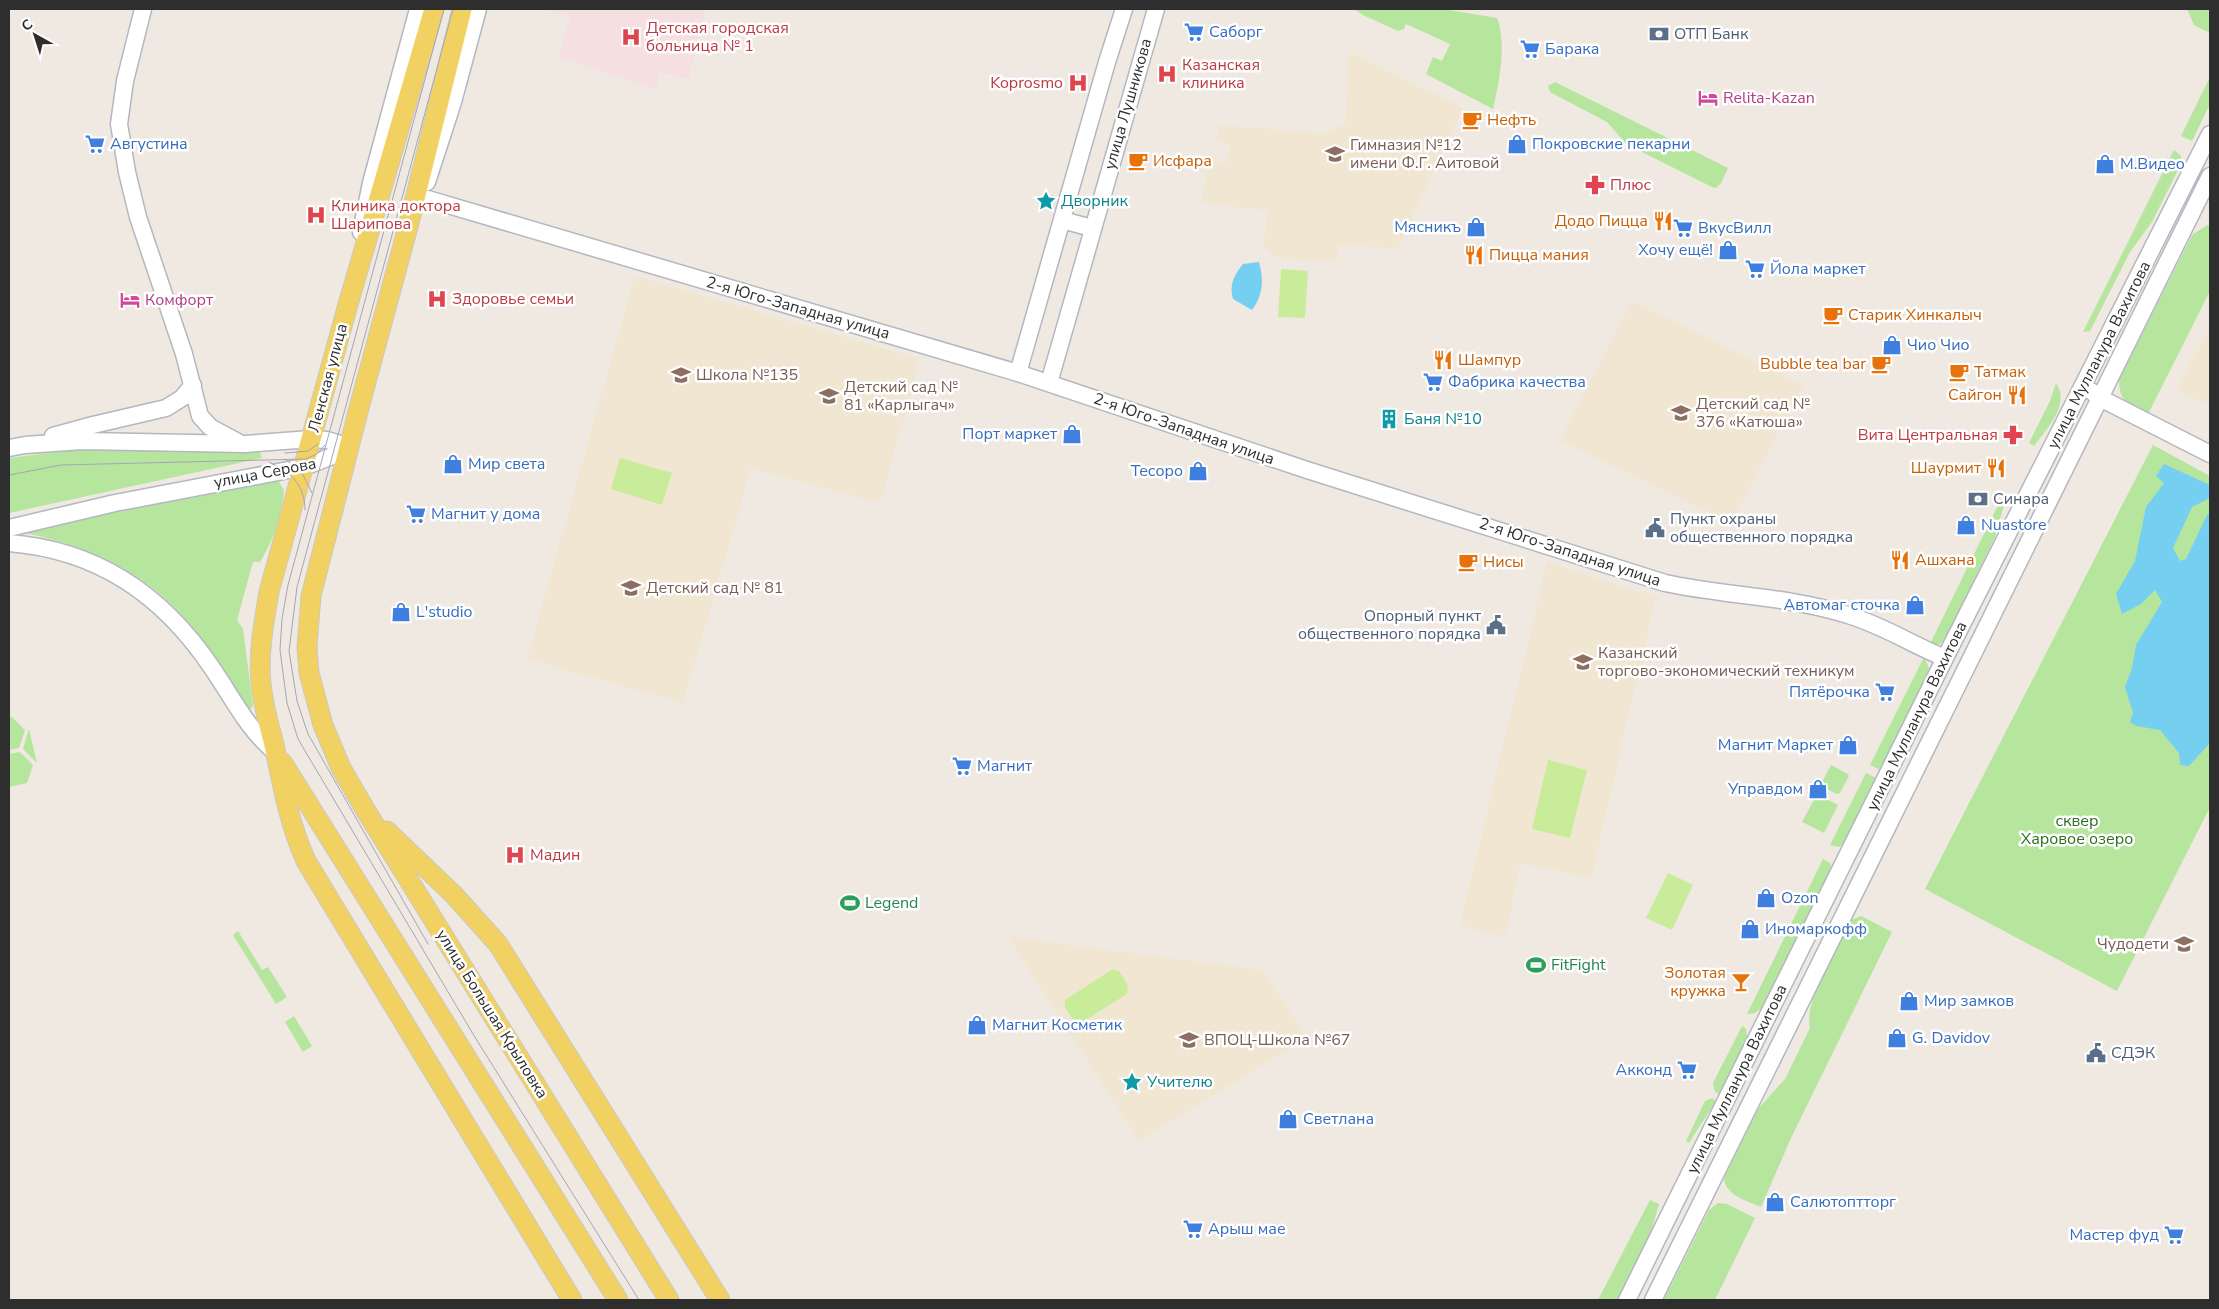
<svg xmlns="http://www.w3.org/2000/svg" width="2219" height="1309" font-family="'Nunito Sans',sans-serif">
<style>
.education{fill:#f0e6d1}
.medical{fill:#f5dfe0}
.green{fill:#b6e59e}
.pitch{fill:#c9ec9a}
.water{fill:#75cff0}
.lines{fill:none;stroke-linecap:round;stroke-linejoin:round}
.secondary-casing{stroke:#b4b7c1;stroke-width:19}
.primary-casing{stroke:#c9c9c9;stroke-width:21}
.secondary{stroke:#fff;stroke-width:16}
.primary{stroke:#f2d163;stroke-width:19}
.tram{stroke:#a3a6b8;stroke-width:1}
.labels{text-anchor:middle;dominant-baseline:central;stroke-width:5;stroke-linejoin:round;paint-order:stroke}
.health-label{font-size:16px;fill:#be3a42;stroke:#fff;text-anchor:start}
.shop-label{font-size:16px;fill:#366cbe;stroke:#fff;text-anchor:start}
.service-label{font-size:16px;fill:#4e5e75;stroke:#fff;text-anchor:start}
.hotel-label{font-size:16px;fill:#b23c85;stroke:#fff;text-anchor:start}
.street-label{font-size:16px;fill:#2e2e2e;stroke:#fff}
.food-label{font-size:16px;fill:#c56008;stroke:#fff;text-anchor:start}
.education-label{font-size:16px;fill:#785e54;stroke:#fff;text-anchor:start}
.culture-label{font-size:16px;fill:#0d838f;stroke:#fff;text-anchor:start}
.park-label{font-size:16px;fill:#2c6e1b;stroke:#fff}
.leisure-label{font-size:16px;fill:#27864d;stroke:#fff;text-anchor:start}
</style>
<rect width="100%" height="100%" fill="#efe9e1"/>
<path class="education" d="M1349,52l114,56 -65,140 -60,-3 -1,16 -60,-3 -13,-11 3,-37 -66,-7 9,-42 16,2 5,-18 -15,-4 3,-16 105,9 22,-12z
M635,276l285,83 -40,144 -129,-35 -68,235 -156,-44z
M1632,301l171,84 -72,138 -171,-83z
M2210,327v79l-33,-16z
M1547,562l109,35 -65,281 -71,-15 -14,74 -46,-12z
M1008,937l255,33 44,68 -168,103z"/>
<path class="medical" d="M542,9h164l-18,70 -28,-7 -4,17 -97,-32 11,-40z"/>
<path class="green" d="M1354,9h89l54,9c10,25 2,65 -4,91l-67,-35 7,-17 9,4 8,-17 -44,-20 -2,5 -6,2 -35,-16z
M2187,9h23v24l-16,-8z
M2210,77v27l-18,37 -11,-5z
M1555,82l173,86 -7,15 -5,5 -4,-1 -86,-43 -19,-22 -57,-30 -2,-6z
M2174,150l7,6 1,6 -30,60 -22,30 -40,79 -7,1z
M2207,225l3,1v65l-62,123c-20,-10 -28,-10 -29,-34l73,-145z
M2056,383c15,22 -10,46 -22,63l-5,-3 21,-42z
M2153,445l57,31v331l-93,184 -192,-102z
M80,449l179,1 3,8 -253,55v-55z
M276,477l8,13c-2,25 -11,51 -24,72h-7l-16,58 6,9 10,77 -4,4c-20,-29 -38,-61 -61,-88 -43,-51 -104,-78 -168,-90l135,-32z
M2001,499l4,2 -10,36 -48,98c-5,9 -8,11 -18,11z
M1924,657l5,11 -2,7 -47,95 -10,-5z
M9,717h3l13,13 -6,18 -10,2z
M29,729l8,34 -14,-14z
M20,752l13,13 -6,18 -18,4v-33z
M1831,765l17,9 1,2 -9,17 -3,1 -17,-8z
M1866,773l10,5 -32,65 -5,4 -9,-2z
M1817,794l21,11 -14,28 -22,-11z
M1823,859l8,5 -1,6 -67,137 -8,6 -8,1z
M1861,916l31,16 -101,206 -30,69c-14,-6 -36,-12 -37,-29l34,-69 27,-30 25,-51c-7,-26 28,-82 41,-108z
M238,931l24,39 6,-3 19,30 -11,7 -43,-69z
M294,1016l18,30 -9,6 -18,-30z
M1742,1026l4,3 1,8 -27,57 -5,-2 -2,-9z
M1712,1098l4,3 -27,42 -3,-2 19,-40z
M1650,1200l9,4 -9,32 -33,64h-19z
M1718,1203l9,1 28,14 -40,82h-51l45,-90z"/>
<path class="pitch" d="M1281,269l27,2 -3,47 -27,-1z
M620,458l52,15 -10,32 -51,-16z
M1548,760l39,10 -17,68 -38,-9z
M1668,873l25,12 -21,45 -26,-12z
M1113,969l7,3 8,14 -1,8 -46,29 -7,-2 -9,-14v-7z"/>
<path class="water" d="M1259,262c5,19 4,33 -7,48l-19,-11c-4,-14 1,-24 10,-35z
M2164,464l46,21v13l-18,9 -19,41 7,13 6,-2 21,-44 3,-1v229l-21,23 -9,-1 -1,-12 -19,-23 -24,-4 -6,-4 3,-9 -8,-26 7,-19 4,-23 26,-43 -7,-12 -14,14 -19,10 -6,-20 19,-33 11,-54 18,-24 -8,-7z"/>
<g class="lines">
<defs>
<path id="secondary" d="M143,9l-18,72 -6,43 8,48 11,45 46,137 16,62 10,11 28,15
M427,182l26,-80 25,-93
M421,197l597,176 289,97 358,113c60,13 124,13 183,32 34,10 65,30 97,43
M1062,220l30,8
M361,232l10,-49 47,-174
M1018,373l89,-311 17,-53
M1049,383l107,-374
M2091,391l9,7 110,56
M53,436l40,-11 73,-17 16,-10 11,-13
M9,448l16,-3 58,-4 162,3 66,-5 16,1 10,3 11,7 -44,17 -189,36 -106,25
M9,543c89,7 154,52 203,125 20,29 36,62 64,85
M1627,1300l318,-642 265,-524
M1653,1300l557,-1124"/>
<path id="primary" d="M434,9l-87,299 -78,284c-5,30 -11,61 -8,91 2,25 10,47 15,71 8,39 14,71 30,107l266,439
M462,9l-53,214 -50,185 -48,188 -4,51 2,26 14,52 18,43 25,43 303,489
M282,762l336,538
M387,831l67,64 44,49 222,356"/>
</defs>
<use href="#secondary" class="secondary-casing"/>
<use href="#primary" class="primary-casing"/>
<use href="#secondary" class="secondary"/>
<use href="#primary" class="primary"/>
<path class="tram" d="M444,9l-156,576 -6,34 -2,31 7,53 11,36 175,295 166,266
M285,453l23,-2 10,-7
M285,459l17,14 10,20
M269,462c21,10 36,22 36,48
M9,475l52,-10 245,-6 11,-5 8,-9
M428,944l-120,-210 -11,-33 -8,-50 8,-64 156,-578"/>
</g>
<defs>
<symbol id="supermarket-bare" viewBox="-9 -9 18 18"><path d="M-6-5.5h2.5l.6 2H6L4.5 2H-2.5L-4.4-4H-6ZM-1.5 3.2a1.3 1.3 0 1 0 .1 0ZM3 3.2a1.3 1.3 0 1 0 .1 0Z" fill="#3f7fe0" stroke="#fff" stroke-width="2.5" paint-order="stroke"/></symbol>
<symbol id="bank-bare" viewBox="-9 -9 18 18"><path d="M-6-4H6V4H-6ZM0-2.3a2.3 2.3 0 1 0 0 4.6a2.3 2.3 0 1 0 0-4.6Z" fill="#5c6f8a" stroke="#fff" stroke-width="2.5" paint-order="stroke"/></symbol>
<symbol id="hospital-bare" viewBox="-9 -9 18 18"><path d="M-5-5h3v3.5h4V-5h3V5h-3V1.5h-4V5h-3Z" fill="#e0444e" stroke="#fff" stroke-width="2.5" paint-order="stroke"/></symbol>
<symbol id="hotel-bare" viewBox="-9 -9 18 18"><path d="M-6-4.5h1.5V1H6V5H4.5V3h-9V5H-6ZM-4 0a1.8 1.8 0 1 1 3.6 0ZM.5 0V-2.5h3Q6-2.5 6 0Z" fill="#d1479c" stroke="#fff" stroke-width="2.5" paint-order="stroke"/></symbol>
<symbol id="cafe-bare" viewBox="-9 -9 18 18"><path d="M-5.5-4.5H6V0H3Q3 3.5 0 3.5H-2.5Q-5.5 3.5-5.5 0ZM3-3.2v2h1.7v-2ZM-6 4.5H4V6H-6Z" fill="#e8710a" stroke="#fff" stroke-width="2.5" paint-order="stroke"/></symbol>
<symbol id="shop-bare" viewBox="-9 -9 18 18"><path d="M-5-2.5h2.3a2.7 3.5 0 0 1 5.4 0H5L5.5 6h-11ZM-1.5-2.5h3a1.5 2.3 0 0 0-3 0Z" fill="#3f7fe0" stroke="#fff" stroke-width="2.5" paint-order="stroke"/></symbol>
<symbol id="school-bare" viewBox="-9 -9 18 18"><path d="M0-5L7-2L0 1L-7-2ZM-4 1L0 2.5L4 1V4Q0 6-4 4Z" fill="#8d6e63" stroke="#fff" stroke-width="2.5" paint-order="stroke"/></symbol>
<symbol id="pharmacy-bare" viewBox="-9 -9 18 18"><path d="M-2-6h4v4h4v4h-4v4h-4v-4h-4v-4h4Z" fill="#e0444e" stroke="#fff" stroke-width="2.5" paint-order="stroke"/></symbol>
<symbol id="sight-bare" viewBox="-9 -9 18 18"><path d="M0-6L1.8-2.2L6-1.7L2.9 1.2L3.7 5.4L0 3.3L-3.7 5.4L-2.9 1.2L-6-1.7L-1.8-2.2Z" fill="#0f9aa8" stroke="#fff" stroke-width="2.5" paint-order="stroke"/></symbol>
<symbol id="restaurant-bare" viewBox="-9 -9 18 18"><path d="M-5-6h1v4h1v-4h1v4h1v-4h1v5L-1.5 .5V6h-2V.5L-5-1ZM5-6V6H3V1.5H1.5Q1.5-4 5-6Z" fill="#e8710a" stroke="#fff" stroke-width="2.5" paint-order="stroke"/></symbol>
<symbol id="building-bare" viewBox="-9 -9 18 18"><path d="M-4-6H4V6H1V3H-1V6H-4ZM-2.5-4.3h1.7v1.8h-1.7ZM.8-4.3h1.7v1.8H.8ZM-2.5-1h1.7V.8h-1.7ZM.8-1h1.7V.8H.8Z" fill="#0f9aa8" stroke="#fff" stroke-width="2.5" paint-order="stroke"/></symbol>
<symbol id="civic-bare" viewBox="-9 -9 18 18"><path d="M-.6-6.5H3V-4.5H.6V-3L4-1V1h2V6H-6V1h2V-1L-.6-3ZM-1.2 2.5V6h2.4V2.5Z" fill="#5c6f8a" stroke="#fff" stroke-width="2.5" paint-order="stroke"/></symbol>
<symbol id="university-bare" viewBox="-9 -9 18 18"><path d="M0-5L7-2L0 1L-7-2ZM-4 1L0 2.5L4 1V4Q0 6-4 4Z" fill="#8d6e63" stroke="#fff" stroke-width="2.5" paint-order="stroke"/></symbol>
<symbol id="stadium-bare" viewBox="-9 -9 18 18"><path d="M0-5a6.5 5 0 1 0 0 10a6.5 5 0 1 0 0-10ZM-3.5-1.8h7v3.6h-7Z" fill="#2e9e5b" stroke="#fff" stroke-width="2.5" paint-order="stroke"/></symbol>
<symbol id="bar-bare" viewBox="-9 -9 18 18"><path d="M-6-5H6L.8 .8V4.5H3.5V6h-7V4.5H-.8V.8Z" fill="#e8710a" stroke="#fff" stroke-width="2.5" paint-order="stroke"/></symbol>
</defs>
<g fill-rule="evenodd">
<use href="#supermarket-bare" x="1180" y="18" width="28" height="28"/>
<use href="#bank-bare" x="1645" y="20" width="28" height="28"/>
<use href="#hospital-bare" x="617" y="23" width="28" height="28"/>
<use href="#supermarket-bare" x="1516" y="35" width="28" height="28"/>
<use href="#hospital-bare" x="1153" y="60" width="28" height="28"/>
<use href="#hospital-bare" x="1064" y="69" width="28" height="28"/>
<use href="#hotel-bare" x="1694" y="84" width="28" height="28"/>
<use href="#cafe-bare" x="1458" y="106" width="28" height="28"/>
<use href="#supermarket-bare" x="81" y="130" width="28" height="28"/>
<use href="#shop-bare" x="1503" y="130" width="28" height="28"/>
<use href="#school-bare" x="1321" y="140" width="28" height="28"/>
<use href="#cafe-bare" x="1124" y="147" width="28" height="28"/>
<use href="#shop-bare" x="2091" y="150" width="28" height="28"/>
<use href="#pharmacy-bare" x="1581" y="171" width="28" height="28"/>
<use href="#sight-bare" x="1032" y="187" width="28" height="28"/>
<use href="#hospital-bare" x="302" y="201" width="28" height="28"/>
<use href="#restaurant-bare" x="1649" y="207" width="28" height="28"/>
<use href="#shop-bare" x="1462" y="213" width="28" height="28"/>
<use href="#supermarket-bare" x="1669" y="214" width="28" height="28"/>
<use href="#shop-bare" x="1714" y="236" width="28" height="28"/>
<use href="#restaurant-bare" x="1460" y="241" width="28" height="28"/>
<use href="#supermarket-bare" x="1741" y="255" width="28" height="28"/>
<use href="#hospital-bare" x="423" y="285" width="28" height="28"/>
<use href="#hotel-bare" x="116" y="286" width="28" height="28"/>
<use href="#cafe-bare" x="1819" y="301" width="28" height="28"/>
<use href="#shop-bare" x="1878" y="331" width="28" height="28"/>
<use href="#restaurant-bare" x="1429" y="346" width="28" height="28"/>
<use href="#cafe-bare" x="1867" y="350" width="28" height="28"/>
<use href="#cafe-bare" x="1945" y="358" width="28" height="28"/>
<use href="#school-bare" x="667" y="361" width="28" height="28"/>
<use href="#supermarket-bare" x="1419" y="368" width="28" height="28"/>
<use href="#restaurant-bare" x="2003" y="381" width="28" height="28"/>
<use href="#school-bare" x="815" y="382" width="28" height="28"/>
<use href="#school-bare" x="1667" y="399" width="28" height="28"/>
<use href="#building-bare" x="1375" y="405" width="28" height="28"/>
<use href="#shop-bare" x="1058" y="420" width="28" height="28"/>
<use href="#pharmacy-bare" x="1999" y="421" width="28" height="28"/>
<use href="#shop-bare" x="439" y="450" width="28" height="28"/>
<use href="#restaurant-bare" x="1982" y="454" width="28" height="28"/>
<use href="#shop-bare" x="1184" y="457" width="28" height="28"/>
<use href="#bank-bare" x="1964" y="485" width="28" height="28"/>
<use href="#supermarket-bare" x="402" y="500" width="28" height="28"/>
<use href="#shop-bare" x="1952" y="511" width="28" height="28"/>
<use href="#civic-bare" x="1641" y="514" width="28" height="28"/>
<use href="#restaurant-bare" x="1886" y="546" width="28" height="28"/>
<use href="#cafe-bare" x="1454" y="548" width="28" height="28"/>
<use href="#school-bare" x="617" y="574" width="28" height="28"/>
<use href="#shop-bare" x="1901" y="591" width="28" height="28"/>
<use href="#shop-bare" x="387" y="598" width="28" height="28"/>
<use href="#civic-bare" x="1482" y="611" width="28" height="28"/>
<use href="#university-bare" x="1569" y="648" width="28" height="28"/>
<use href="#supermarket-bare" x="1871" y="678" width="28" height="28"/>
<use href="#shop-bare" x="1834" y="731" width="28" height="28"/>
<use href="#supermarket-bare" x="948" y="752" width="28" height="28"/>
<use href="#shop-bare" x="1804" y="775" width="28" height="28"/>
<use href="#hospital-bare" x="501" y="841" width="28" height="28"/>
<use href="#shop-bare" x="1752" y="884" width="28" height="28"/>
<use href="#stadium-bare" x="836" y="889" width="28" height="28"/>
<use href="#shop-bare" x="1736" y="915" width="28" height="28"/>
<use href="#school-bare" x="2170" y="930" width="28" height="28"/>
<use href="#stadium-bare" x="1522" y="951" width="28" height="28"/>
<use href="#bar-bare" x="1727" y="968" width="28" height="28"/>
<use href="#shop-bare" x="1895" y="987" width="28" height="28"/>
<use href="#shop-bare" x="963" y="1011" width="28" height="28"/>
<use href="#shop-bare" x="1883" y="1024" width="28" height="28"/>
<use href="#school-bare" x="1175" y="1026" width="28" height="28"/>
<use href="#civic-bare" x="2082" y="1039" width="28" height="28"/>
<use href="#supermarket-bare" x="1673" y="1056" width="28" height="28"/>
<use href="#sight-bare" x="1118" y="1068" width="28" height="28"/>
<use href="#shop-bare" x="1274" y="1105" width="28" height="28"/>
<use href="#shop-bare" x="1761" y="1188" width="28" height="28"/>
<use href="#supermarket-bare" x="1179" y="1215" width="28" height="28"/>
<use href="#supermarket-bare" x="2160" y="1221" width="28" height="28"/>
</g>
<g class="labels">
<g class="health-label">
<text x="646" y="28">Детская городская<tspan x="646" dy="18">больница № 1</tspan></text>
<text x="1182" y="65">Казанская<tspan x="1182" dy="18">клиника</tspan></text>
<text x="1063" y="83" text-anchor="end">Koprosmo</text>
<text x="1610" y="185">Плюс</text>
<text x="331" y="206">Клиника доктора<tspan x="331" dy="18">Шарипова</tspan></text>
<text x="452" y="299">Здоровье семьи</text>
<text x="1998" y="435" text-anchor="end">Вита Центральная</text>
<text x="530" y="855">Мадин</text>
</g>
<g class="shop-label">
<text x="1209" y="32">Саборг</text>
<text x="1545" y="49">Барака</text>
<text x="110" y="144">Августина</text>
<text x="1532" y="144">Покровские пекарни</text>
<text x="2120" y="164">М.Видео</text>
<text x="1461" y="227" text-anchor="end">Мясникъ</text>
<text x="1698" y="228">ВкусВилл</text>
<text x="1713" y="250" text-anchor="end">Хочу ещё!</text>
<text x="1770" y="269">Йола маркет</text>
<text x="1907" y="345">Чио Чио</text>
<text x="1448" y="382">Фабрика качества</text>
<text x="1057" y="434" text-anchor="end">Порт маркет</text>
<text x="468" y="464">Мир света</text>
<text x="1183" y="471" text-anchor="end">Тесоро</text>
<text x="431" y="514">Магнит у дома</text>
<text x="1981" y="525">Nuastore</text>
<text x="1900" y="605" text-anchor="end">Автомаг сточка</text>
<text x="416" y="612">L'studio</text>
<text x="1870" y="692" text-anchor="end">Пятёрочка</text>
<text x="1833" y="745" text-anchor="end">Магнит Маркет</text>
<text x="977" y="766">Магнит</text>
<text x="1803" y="789" text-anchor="end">Управдом</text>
<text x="1781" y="898">Ozon</text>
<text x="1765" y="929">Иномаркофф</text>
<text x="1924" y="1001">Мир замков</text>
<text x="992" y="1025">Магнит Косметик</text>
<text x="1912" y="1038">G. Davidov</text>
<text x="1672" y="1070" text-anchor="end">Акконд</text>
<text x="1303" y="1119">Светлана</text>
<text x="1790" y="1202">Салютоптторг</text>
<text x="1208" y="1229">Арыш мае</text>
<text x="2159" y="1235" text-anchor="end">Мастер фуд</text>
</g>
<g class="service-label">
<text x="1674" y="34">ОТП Банк</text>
<text x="1993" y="499">Синара</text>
<text x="1670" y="519">Пункт охраны<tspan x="1670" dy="18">общественного порядка</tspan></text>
<text x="1481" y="616" text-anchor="end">Опорный пункт<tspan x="1481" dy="18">общественного порядка</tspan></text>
<text x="2111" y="1053">СДЭК</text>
</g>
<g class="hotel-label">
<text x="1723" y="98">Relita-Kazan</text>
<text x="145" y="300">Комфорт</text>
</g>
<g class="street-label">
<text transform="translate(1128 104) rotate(-74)">улица Лушникова</text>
<text transform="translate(798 308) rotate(16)">2-я Юго-Западная улица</text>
<text transform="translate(2099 355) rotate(-63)">улица Мулланура Вахитова</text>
<text transform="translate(328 378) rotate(-75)">Ленская улица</text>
<text transform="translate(1184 429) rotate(19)">2-я Юго-Западная улица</text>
<text transform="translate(265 473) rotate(-11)">улица Серова</text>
<text transform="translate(1570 552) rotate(18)">2-я Юго-Западная улица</text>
<text transform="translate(1917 716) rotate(-64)">улица Мулланура Вахитова</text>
<text transform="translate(492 1014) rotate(58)">улица Большая Крыловка</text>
<text transform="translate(1737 1079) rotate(-64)">улица Мулланура Вахитова</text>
</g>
<g class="food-label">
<text x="1487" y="120">Нефть</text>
<text x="1153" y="161">Исфара</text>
<text x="1648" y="221" text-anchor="end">Додо Пицца</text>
<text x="1489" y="255">Пицца мания</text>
<text x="1848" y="315">Старик Хинкалыч</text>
<text x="1458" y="360">Шампур</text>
<text x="1866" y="364" text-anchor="end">Bubble tea bar</text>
<text x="1974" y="372">Татмак</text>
<text x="2002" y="395" text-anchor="end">Сайгон</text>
<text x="1981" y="468" text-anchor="end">Шаурмит</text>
<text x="1915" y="560">Ашхана</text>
<text x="1483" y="562">Нисы</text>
<text x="1726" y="973" text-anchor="end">Золотая<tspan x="1726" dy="18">кружка</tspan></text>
</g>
<g class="education-label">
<text x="1350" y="145">Гимназия №12<tspan x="1350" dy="18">имени Ф.Г. Аитовой</tspan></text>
<text x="696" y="375">Школа №135</text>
<text x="844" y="387">Детский сад №<tspan x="844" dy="18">81 «Карлыгач»</tspan></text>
<text x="1696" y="404">Детский сад №<tspan x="1696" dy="18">376 «Катюша»</tspan></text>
<text x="646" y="588">Детский сад № 81</text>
<text x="1598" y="653">Казанский<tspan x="1598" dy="18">торгово-экономический техникум</tspan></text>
<text x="2169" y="944" text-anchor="end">Чудодети</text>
<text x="1204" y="1040">ВПОЦ-Школа №67</text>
</g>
<g class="culture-label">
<text x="1061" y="201">Дворник</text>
<text x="1404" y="419">Баня №10</text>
<text x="1147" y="1082">Учителю</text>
</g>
<g class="park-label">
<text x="2077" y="821">сквер<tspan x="2077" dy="18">Харовое озеро</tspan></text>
</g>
<g class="leisure-label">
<text x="865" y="903">Legend</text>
<text x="1551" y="965">FitFight</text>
</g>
</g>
<rect width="2219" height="1309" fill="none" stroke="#2e2e2e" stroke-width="20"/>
<g transform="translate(35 35) rotate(321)" stroke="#ffffff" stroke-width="4" paint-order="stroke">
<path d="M0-4L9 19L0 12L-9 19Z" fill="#2e2e2e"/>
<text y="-8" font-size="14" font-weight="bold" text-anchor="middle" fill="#2e2e2e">С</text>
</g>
</svg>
